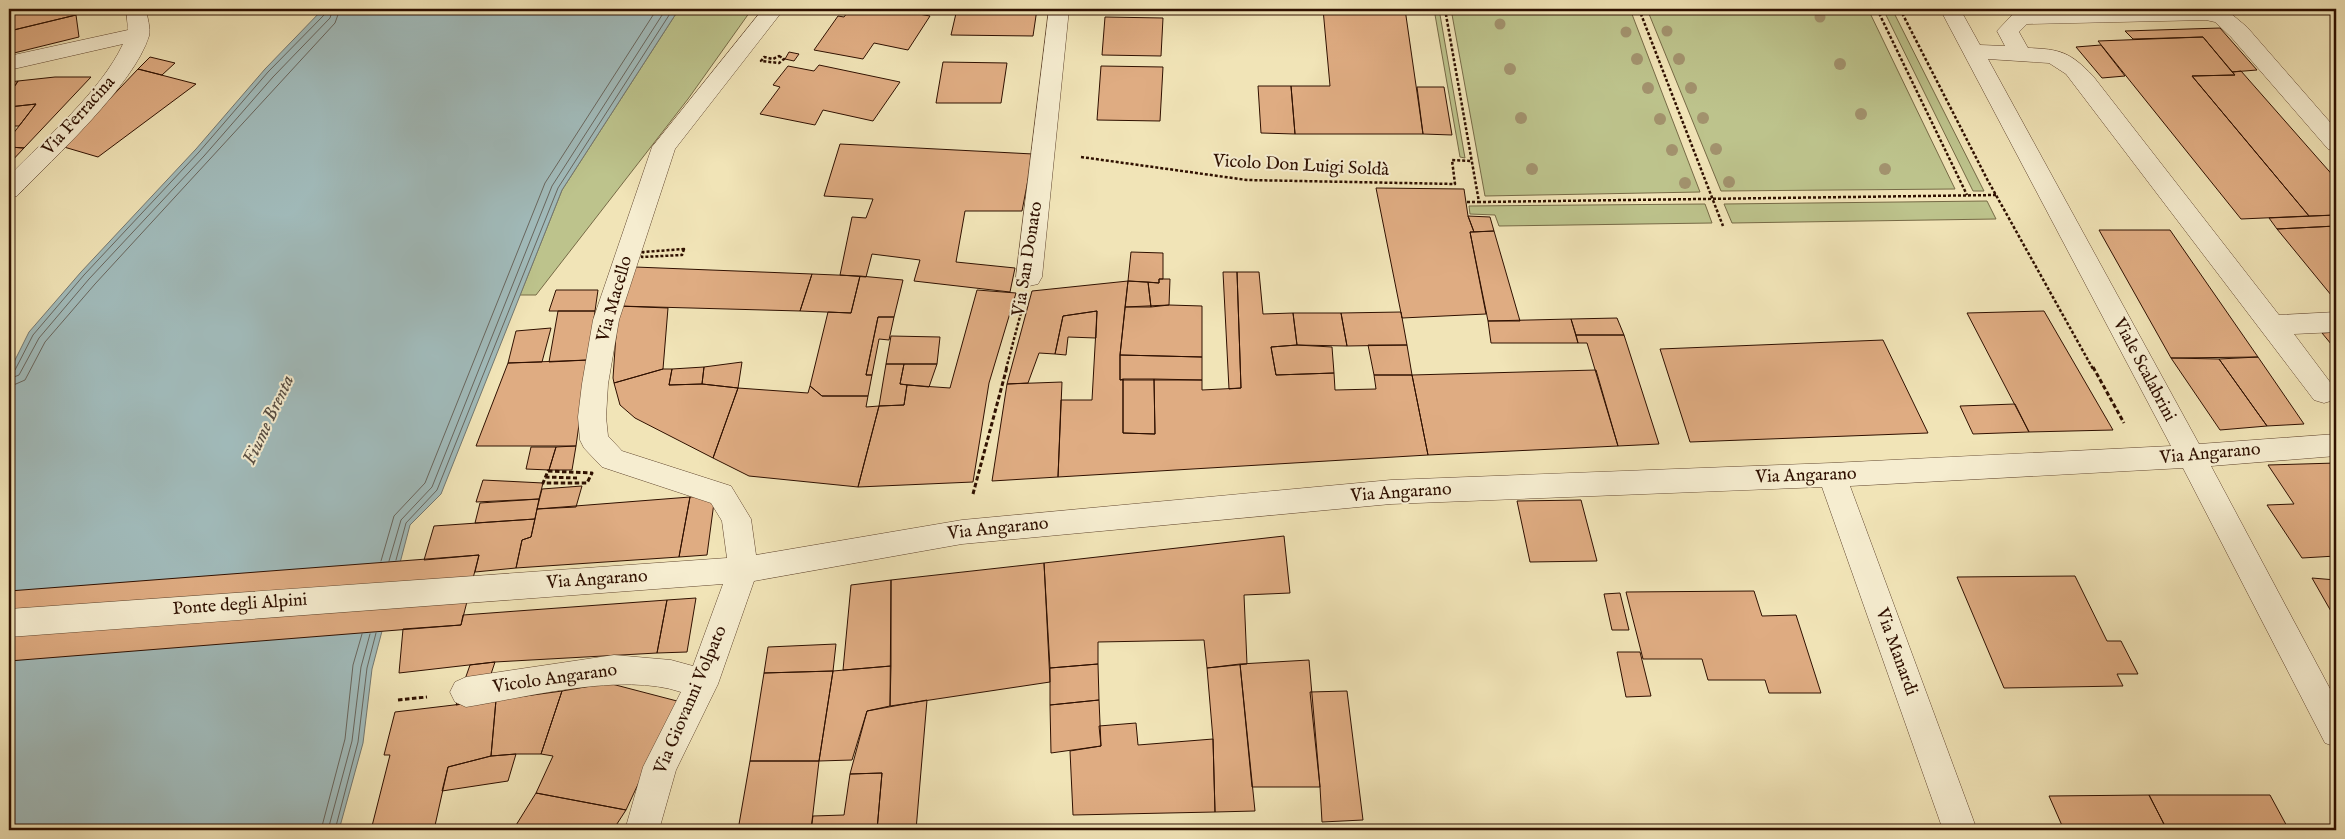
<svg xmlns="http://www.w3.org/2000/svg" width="2345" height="839" font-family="'IM FELL English',serif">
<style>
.green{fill:#bdc38c;stroke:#766a46}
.water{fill:#a1bbbb;stroke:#737770}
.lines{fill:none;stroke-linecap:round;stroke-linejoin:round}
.shore{stroke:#68665e;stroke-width:1}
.building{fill:#dfac82;stroke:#2f1000}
.minor-casing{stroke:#60452e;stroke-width:1}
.path-far1{stroke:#2f1000;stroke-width:2.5;stroke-dasharray:3 2;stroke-linecap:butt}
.path{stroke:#2f1000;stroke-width:3;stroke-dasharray:4.5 2.5;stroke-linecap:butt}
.minor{fill:#f6edd0;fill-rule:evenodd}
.tree{fill:#a2926d}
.labels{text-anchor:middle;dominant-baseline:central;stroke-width:4;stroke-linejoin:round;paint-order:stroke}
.street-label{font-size:18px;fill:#2f1000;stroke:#f6edd0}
.water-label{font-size:19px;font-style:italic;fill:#574c41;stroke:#f6edd0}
</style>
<rect width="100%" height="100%" fill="#f1e4b7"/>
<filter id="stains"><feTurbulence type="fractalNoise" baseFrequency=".004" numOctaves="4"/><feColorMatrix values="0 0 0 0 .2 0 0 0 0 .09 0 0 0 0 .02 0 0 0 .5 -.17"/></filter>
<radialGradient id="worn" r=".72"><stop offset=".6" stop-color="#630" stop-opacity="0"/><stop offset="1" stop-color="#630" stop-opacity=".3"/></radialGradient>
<path class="green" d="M679,9h73l-64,90 -152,196h-16l42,-105z
M1434,9h5l26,149 -5,-1z
M1451,9h179l70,183 -215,4z
M1647,9h221l87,180 -234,2z
M1883,9h9l92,182h-11z
M1987,201l9,18 -264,4 -8,-19z
M1705,204l7,19 -213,3 -4,-11 -25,-1 -1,-8z"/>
<path class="water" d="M323,9h356l-117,181 -121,304 -31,31 -38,144 -9,74 -24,87h-330v-458l20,-40 52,-60 115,-123 69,-80z"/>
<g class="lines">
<path class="shore" d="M9,373l6,-3 18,-35 51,-60 115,-123 69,-80 57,-58 1,-5
M9,379l10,-4 20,-37 50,-59 115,-123 69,-79 57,-59 3,-9
M9,387l16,-7 20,-38 50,-58 240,-261 5,-14
M396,560l10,-37 31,-33 121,-302 115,-179
M381,561l13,-45 31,-33 120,-300 112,-174
M389,561l12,-41 31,-33 120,-301 114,-177
M321,830l24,-91 8,-74 9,-31
M328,830l24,-89 9,-74 9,-33
M335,830l23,-88 9,-74 9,-35"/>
</g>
<path class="building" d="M9,9h66l1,6 -67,16z
M850,9h41l39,7 -22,34 -34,-7 -11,16 -49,-9 24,-34 6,1z
M957,9h80l-4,27 -82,-1z
M1323,9h82l18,125h-128l-4,-48h39z
M76,15l3,22 -65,16v-23z
M1105,17l58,1 -2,38 -59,-1z
M2220,28l37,42 -25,2 -29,-35 -70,2 -8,-8z
M14,30v23l-5,1v-23z
M2203,37l32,38 -43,1 117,140 -68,3 -143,-178z
M2101,45l24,31 -23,2 -26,-31z
M789,52l10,2 -5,7 -9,-2z
M150,57l25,6 -13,12 -24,-6z
M943,62l64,1 -6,40h-65z
M819,65l81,17 -27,39 -50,-11 -8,15 -55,-11 20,-27 -7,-2 15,-19 26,5z
M1101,66l62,1 -3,54 -63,-1z
M138,69l58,15 -98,73 -34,-10z
M2241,71l95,108v36l-27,1 -117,-140 43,-1 -3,-3z
M55,77h36l-67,71 -15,-1v-8l27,-35 -27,3v-12l9,-14z
M18,81l-9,14v-13z
M1258,86h33l4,48 -34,-1z
M1417,87h27l8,48 -29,-1z
M36,104l-17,22h-10v-19z
M840,144l193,10 -11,57h-57l-9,51 59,6 -5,24 -96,-11 6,-21 -48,-6 -6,23 -26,-2 12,-58 14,1 7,-19 -49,-3z
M9,147l15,1 -15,16z
M1376,188l88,1 4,27 6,16h-4l16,82 -84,4z
M2336,215v11l-59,3 -8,-11z
M1468,216l22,1 4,14 -20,1z
M2336,226v75l-59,-72z
M2099,230h71l88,127 -87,1z
M1494,231l26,90h-32l-18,-89z
M1131,252l32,1v26h-4v4l-31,-2z
M635,267l177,7 -12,37 -182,-5z
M1223,272h14l4,116 -12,1z
M1237,272h22l4,42 30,-1 4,32 -26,2 5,28 58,-2 1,17 41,-1 -2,-14h38l16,80 -370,22 3,-77h31l5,-89 -34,5 -8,38 -16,-1 -11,30 -21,1 25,-93 96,-10 -8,74v25l3,-1v54l32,1 -1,-55 48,1v10l39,-2z
M812,274l48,2 -9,37 -51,-2z
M860,276l43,4 -9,37h-16l-12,58h6l-4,21h-46l-12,-10 18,-74 23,1z
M1159,279h11l-1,26 -18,2 -3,-25 11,1z
M1128,281l20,1 3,25h-26z
M556,290h42l-3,21h-46z
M977,290l39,3 -27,90 -16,99 -115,5 21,-81 25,-1 3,-20 43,3z
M1169,305l33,1v51l-82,-2 5,-48z
M618,306l50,2 -5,61 -49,14 -1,-5z
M558,311h37l-7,49 -39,2z
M1097,311l-1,27 -28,-1 -2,18 -11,-1 8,-38z
M2044,311l69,119 -84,2 -62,-119z
M1401,312l6,33 -60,1 -6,-33z
M1293,313h48l6,33 -50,-1z
M878,317h16l-5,23 -10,-1 -7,36h-6z
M1617,318l7,17h-48l-5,-16z
M1571,319l7,24h-87l-3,-22z
M551,328l-9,34 -34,1 8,-32z
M2336,332v18l-14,-17z
M1576,335h48l35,109 -41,2 -31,-103h-9z
M891,336l49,1 -3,27h-51z
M1883,340l45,93 -238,9 -30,-93z
M1297,345l35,2 2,26 -58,2 -5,-28z
M1368,345h39l5,30h-38z
M1120,355l82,2v23h-82z
M2258,357l46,67 -37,2 -48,-67z
M2171,358l48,1 48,67 -47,4z
M588,360l-12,86h-100l32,-83z
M742,362l-4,26 -36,-4 2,-17z
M886,364h18l-4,20 7,1 -3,20 -25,1z
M904,364h33l-8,23 -29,-3z
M704,367l-2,17 -33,1 3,-16z
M663,369h9l-3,16 33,-1 36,4 -25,70 -78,-40 -15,-13 -6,-22z
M1596,370l22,76 -190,9 -16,-80z
M1123,379h31l1,55 -32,-1z
M1062,382l-4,95 -66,4 15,-97z
M810,386l12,10h46l-2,11 13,-1 -21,81 -109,-11 -36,-18 25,-70 70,5z
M2015,404l14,28 -56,2 -13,-28z
M576,446l-4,24h-23l7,-23z
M531,447h25l-7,23 -23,-1z
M2336,463v93l-34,2 -35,-53 27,-1 -26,-39z
M483,480l60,3 -4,16 -63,3z
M582,486l-6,21 -39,2 5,-20z
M715,495l-8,60 -28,2 11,-60z
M690,497l-11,60 -163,11 6,-28 9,-3 6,-28z
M539,499l-4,20 -60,4 5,-20z
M1581,500l16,61 -67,1 -13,-61z
M535,519l-4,18 -9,3 -6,28 -41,4 4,-17 -55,5 10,-34z
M1284,536l6,57 -46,2 3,69 -40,4 -3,-28 -106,2v22l-48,4 -6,-105z
M479,555l-18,70 -452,36v-70z
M1044,563l6,119 -160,24 1,-126z
M2075,576l32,65h14l17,33h-21l6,12 -119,2 -47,-111z
M2312,578l24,2v40z
M891,580v86l-48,4 8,-85z
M1754,591l8,25 34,-1 25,78h-52l-4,-13h-57l-6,-21h-59l-17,-67z
M1620,593l9,37h-17l-8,-36z
M696,598l-9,54 -30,1 10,-53z
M667,600l-10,53 -162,9 -96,11 4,-44 58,-4 2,-10z
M836,644l-3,27 -69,2 4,-26z
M1617,652h23l11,44 -25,1z
M1309,660l11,127h-68l-12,-123z
M495,662l-13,39 -26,4 14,-40z
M1098,664l1,36 -49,5v-37z
M1240,664l15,147 -40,1 -2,-73 -6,-71z
M891,666l-1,40 -23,5 -15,49 -33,1 14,-90z
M833,671l-14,90h-69l14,-88z
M608,683l69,18 -51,109 -90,-17 17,-37 -12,-2 21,-63z
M562,691l-21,63h-25l-25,2 5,-56z
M1347,691l16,129 -41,2 -2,-35 -10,-95z
M496,700l-5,56 -43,11 -14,63h-63l19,-75h-6l11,-43z
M927,700l-11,130h-39l5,-57 -32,1 17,-63z
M1099,700l2,46 -50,7 -1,-48z
M1136,723l2,22 75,-6 2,73 -142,3 -3,-64 31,-5 -2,-20z
M516,754l-8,27 -66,10 6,-24 43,-11z
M750,761h69l-8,69h-73z
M882,773l-5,57h-66l2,-14 31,-1 6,-41z
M536,793l90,17 -13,20h-100z
M2149,795h121l19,35h-122z
M2149,795l18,35h-103l-15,-34z"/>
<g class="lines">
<defs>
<path id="minor" d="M126,9h20c1,8 5,19 3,27 -15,49 -94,121 -132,160l-8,2v-22c37,-38 92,-85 114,-132l-114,26v-14l119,-26z
M763,9h21l-109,140 -56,171 -11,64 -2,33 2,19 14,15 109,35 20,33 5,36 206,-35 429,-40 441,-17 339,-17 -231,-437h20l20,36 25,1 -8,-15 17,-18 7,-1 191,-3 17,3 18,15 89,102v23l-8,-3 -97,-112 -16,-15 -9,-2 -179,4 -8,8 9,16c32,1 42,4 65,28l186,239 57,-3v20l-42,2 42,56 -2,10 -10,3 -10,-3 -248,-326 -17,-11 -61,-4 211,385 137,-10v22l-125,10 125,234v47l-11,-4 -142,-275 -333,18 127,344h-34l-121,-343 -431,17 -429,40 -208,37 -36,103 -42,86 -17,60h-34l18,-63 38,-75c-59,-20 -153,5 -215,15l-11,-5 -5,-10 5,-10 11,-5 148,-22 57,5 22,6 30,-82 -714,53v-28l718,-51 -5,-37 -11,-18 -109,-36 -18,-19 -4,-8 -2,-23 4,-33 11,-64 59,-173z
M1049,9h20l-27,268 -4,7 -9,2 -9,-2 -4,-7z"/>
</defs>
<use href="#minor" class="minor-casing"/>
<path class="path-far1" d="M1445,9l34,193 518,-7
M1639,9l84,217
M1877,9l90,186
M1900,9l87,170 106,190
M779,56l5,3 -5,4 -18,-2 3,-4 9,2z
M1081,157l166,23 208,4 -3,-24 20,1
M1467,202h12
M684,249l-2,6 -40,2 1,-5z
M1006,369l16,-60"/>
<path class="path" d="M2093,367l31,56
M548,471l44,2 -5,10h-44z
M545,477l32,1
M973,494l34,-127
M398,700l29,-3"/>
<use href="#minor" class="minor"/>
</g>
<g class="tree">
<circle cx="1820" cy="17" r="5.5"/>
<circle cx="1500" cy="24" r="5.5"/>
<circle cx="1667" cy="31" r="5.5"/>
<circle cx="1626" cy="32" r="5.5"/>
<circle cx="1637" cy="59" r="6"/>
<circle cx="1679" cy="59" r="6"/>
<circle cx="1840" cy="64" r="6"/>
<circle cx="1510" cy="69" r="6"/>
<circle cx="1648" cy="88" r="6"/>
<circle cx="1691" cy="88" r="6"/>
<circle cx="1861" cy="114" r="6"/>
<circle cx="1521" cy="118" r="6"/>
<circle cx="1703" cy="118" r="6"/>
<circle cx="1660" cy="119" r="6"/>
<circle cx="1716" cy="149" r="6"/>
<circle cx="1672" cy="150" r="6"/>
<circle cx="1532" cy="169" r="6"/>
<circle cx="1885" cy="169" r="6"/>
<circle cx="1729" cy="182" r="6"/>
<circle cx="1685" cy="183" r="6"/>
</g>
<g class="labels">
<g class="street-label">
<text transform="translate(79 116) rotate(-48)">Via Ferracina</text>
<text transform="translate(1301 166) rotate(3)">Vicolo Don Luigi Soldà</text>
<text transform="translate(1028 259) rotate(-81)">Via San Donato</text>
<text transform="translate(615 299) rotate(-74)">Via Macello</text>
<text transform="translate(2144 370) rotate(62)">Viale Scalabrini</text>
<text transform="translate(2210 454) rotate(-5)">Via Angarano</text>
<text transform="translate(1806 476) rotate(-2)">Via Angarano</text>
<text transform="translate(1401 493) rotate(-4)">Via Angarano</text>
<text transform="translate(998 529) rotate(-6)">Via Angarano</text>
<text transform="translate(597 580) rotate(-4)">Via Angarano</text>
<text transform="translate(240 605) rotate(-4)">Ponte degli Alpini</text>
<text transform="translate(1896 652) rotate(70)">Via Manardi</text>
<text transform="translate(555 679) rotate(-8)">Vicolo Angarano</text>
<text transform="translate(691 700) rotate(-67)">Via Giovanni Volpato</text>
</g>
<g class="water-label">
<text transform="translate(269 420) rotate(-65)">Fiume Brenta</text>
</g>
</g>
<rect width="2345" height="839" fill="none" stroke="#f1e4b7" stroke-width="30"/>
<rect x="10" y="10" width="2325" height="819" fill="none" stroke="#2f1000" stroke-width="2.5"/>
<rect x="15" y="15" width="2315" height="809" fill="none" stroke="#2f1000"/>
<rect width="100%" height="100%" filter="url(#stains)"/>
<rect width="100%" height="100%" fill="url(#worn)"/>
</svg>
